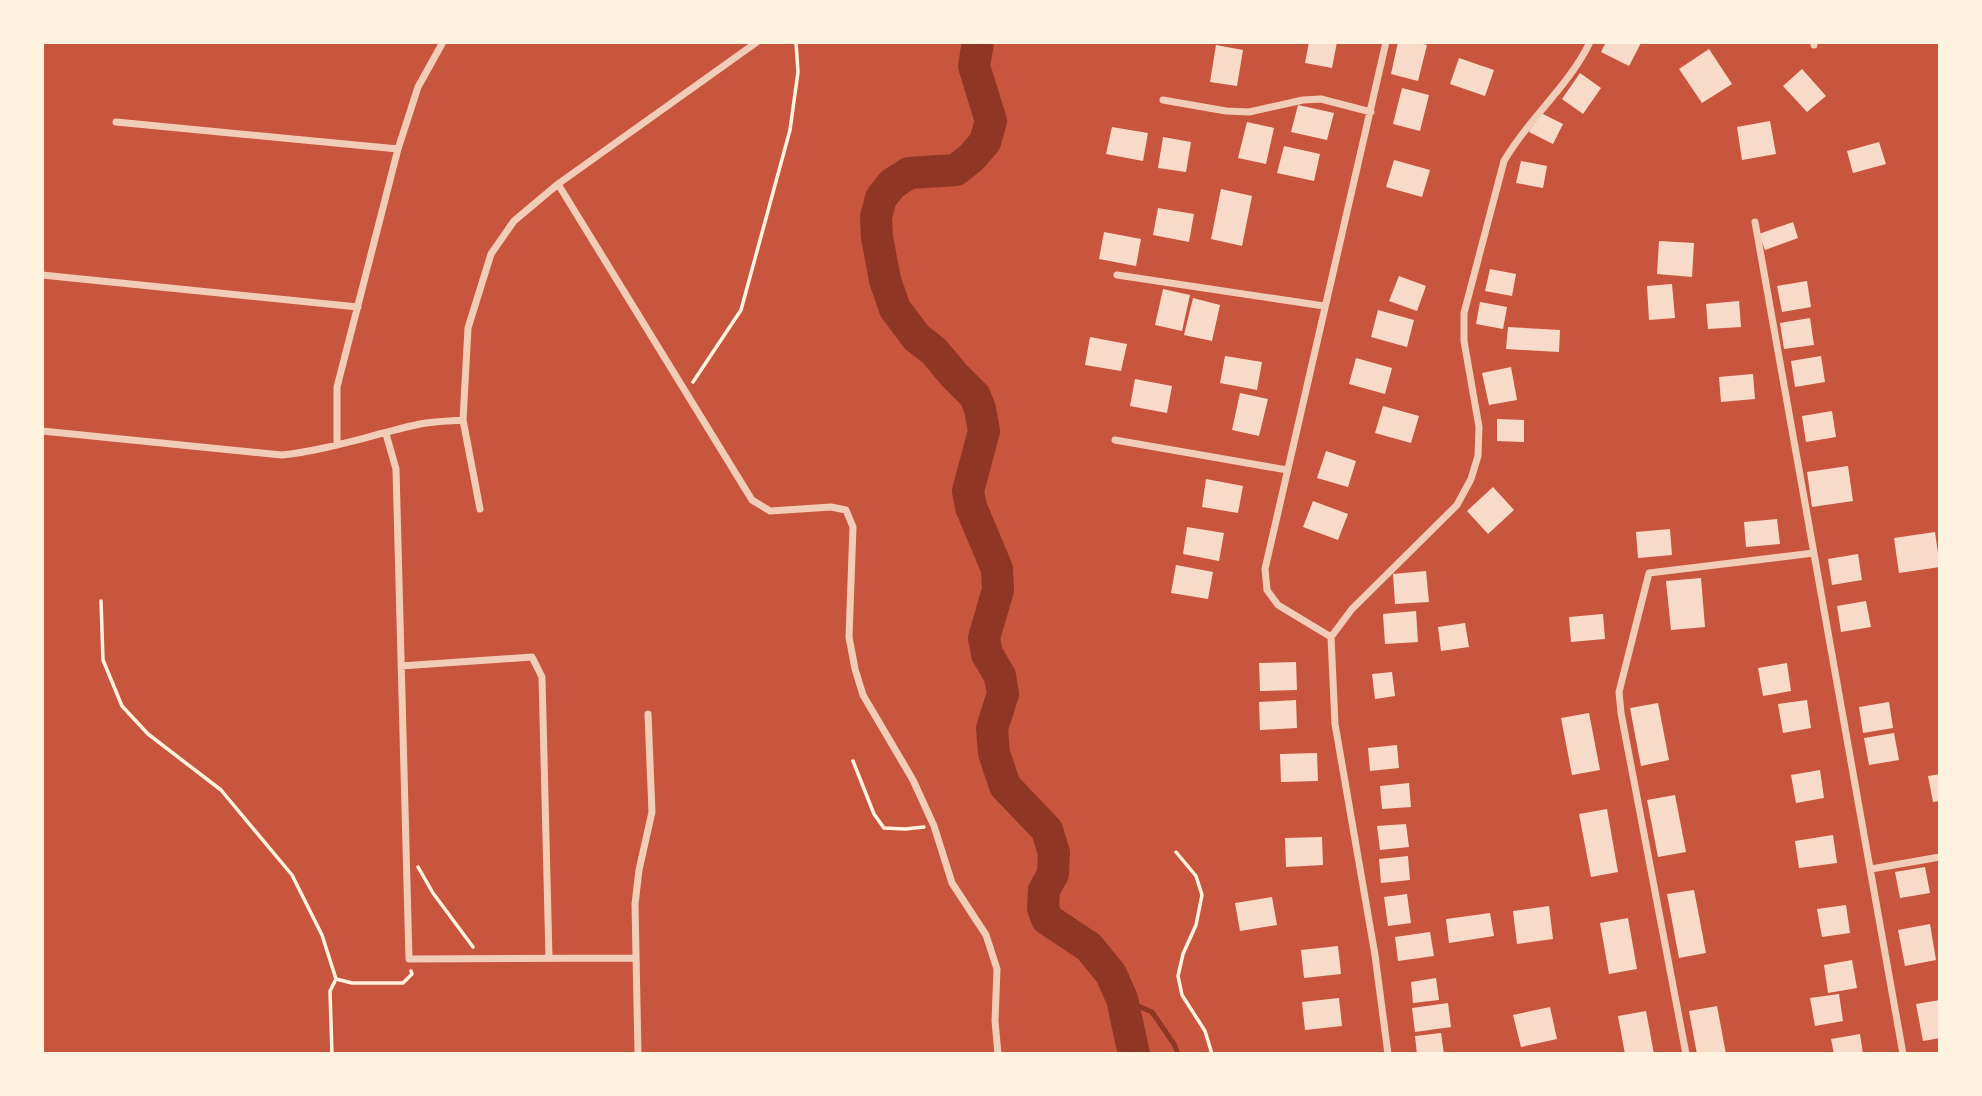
<svg xmlns="http://www.w3.org/2000/svg" width="1982" height="1096" font-family="Bitter,serif">
<style>
.lines{fill:none;stroke-linecap:round;stroke-linejoin:round}
.stream{stroke:#8f3625;stroke-width:5}
.river{stroke:#8f3625;stroke-width:32}
.building{fill:#f7dbc8}
.path{stroke:#fff3e0;stroke-width:3.5}
.minor{stroke:#f1ccb7;stroke-width:7}
</style>
<rect width="100%" height="100%" fill="#c8553d"/>
<g class="lines">
<path class="stream" d="M1122,999l30,13 22,32 4,10"/>
<path class="river" d="M978,42l-4,24 17,55 -6,21 -14,16 -15,12 -47,3 -17,11 -11,14 -5,19 1,20 8,43 10,29 22,29 17,13 20,24 21,21 5,13 4,22 -16,60 3,16 26,62 1,21 -14,48 3,16 13,22 3,18 -11,34 2,25 11,33 42,44 7,23 -1,21 -9,16 -1,18 4,11 42,28 22,27 11,25 12,55"/>
</g>
<path class="building" d="M1309,42h28l-5,26 -27,-5z
M1398,42h18l11,3 -9,36 -27,-7z
M1606,42h33l2,1 -12,23 -28,-14z
M1216,45l27,5 -6,36 -27,-4z
M1709,49l23,35 -30,19 -23,-34z
M1459,58l35,12 -9,26 -35,-12z
M1802,69l24,27 -19,16 -24,-26z
M1580,73l21,15 -18,26 -21,-15z
M1402,88l27,7 -9,36 -27,-7z
M1298,105l36,8 -7,27 -36,-8z
M1539,112l24,12 -10,20 -24,-12z
M1770,121l6,33 -34,6 -5,-33z
M1247,122l27,6 -8,36 -28,-6z
M1112,127l36,6 -5,28 -37,-7z
M1163,137l28,5 -5,30 -28,-4z
M1879,142l7,22 -33,9 -6,-22z
M1284,146l36,8 -6,27 -37,-8z
M1394,160l36,10 -8,27 -36,-10z
M1521,161l26,5 -4,22 -27,-5z
M1221,189l31,7 -10,50 -31,-7z
M1158,208l36,6 -5,28 -36,-7z
M1793,222l5,16 -33,12 -6,-16z
M1104,232l37,7 -5,27 -37,-7z
M1659,241l35,2 -2,34 -35,-3z
M1490,269l26,5 -4,22 -27,-5z
M1399,276l27,10 -9,25 -28,-10z
M1807,281l4,26 -29,5 -5,-26z
M1672,284l3,34 -26,2 -2,-34z
M1163,289l27,6 -8,36 -27,-6z
M1193,298l27,7 -8,36 -28,-6z
M1739,301l2,26 -33,2 -2,-25z
M1480,302l27,5 -4,22 -27,-5z
M1378,310l36,10 -7,27 -36,-10z
M1810,318l4,27 -30,4 -4,-26z
M1508,327l52,3 -1,22 -53,-3z
M1090,337l37,7 -6,27 -36,-6z
M1225,356l37,6 -5,28 -37,-7z
M1821,356l4,26 -30,5 -4,-26z
M1356,358l36,10 -7,26 -36,-10z
M1511,367l6,33 -28,5 -7,-32z
M1753,374l2,25 -34,3 -2,-25z
M1135,379l37,7 -5,27 -37,-7z
M1240,393l28,6 -9,37 -27,-6z
M1383,406l36,10 -8,27 -36,-10z
M1832,411l4,26 -30,5 -4,-26z
M1497,419l27,1v22l-27,-1z
M1326,451l30,10 -8,26 -31,-9z
M1848,466l5,35 -41,6 -5,-35z
M1206,479l37,7 -5,27 -36,-6z
M1493,487l21,23 -26,24 -21,-23z
M1313,501l35,13 -10,26 -35,-13z
M1777,519l3,25 -34,3 -2,-25z
M1187,527l37,6 -5,28 -36,-7z
M1670,529l2,26 -34,3 -2,-26z
M1935,532l5,35 -41,6 -5,-35z
M1858,554l4,26 -30,5 -4,-26z
M1176,565l37,7 -5,27 -37,-6z
M1426,571l3,31 -34,2 -2,-30z
M1701,578l4,49 -34,3 -5,-49z
M1866,601l5,26 -30,5 -4,-26z
M1416,611l2,31 -33,2 -2,-30z
M1603,614l2,25 -34,3 -2,-25z
M1465,623l4,24 -28,4 -3,-24z
M1296,662l1,28 -37,1 -1,-28z
M1787,663l4,28 -28,5 -5,-28z
M1392,672l3,24 -20,3 -3,-25z
M1296,700l1,28 -37,2 -1,-28z
M1807,700l4,28 -28,5 -5,-29z
M1889,702l4,26 -30,5 -4,-26z
M1658,703l11,57 -28,6 -11,-58z
M1589,713l11,57 -28,5 -11,-57z
M1894,733l5,27 -30,5 -5,-27z
M1397,745l2,23 -29,3 -2,-23z
M1317,753l1,28 -37,1 -1,-28z
M1820,770l4,28 -28,5 -5,-28z
M1940,774v27l-7,1 -5,-26z
M1409,783l2,24 -29,2 -2,-23z
M1675,795l11,57 -28,5 -11,-57z
M1607,809l11,63 -27,5 -12,-63z
M1406,824l3,23 -29,3 -3,-24z
M1833,835l4,28 -38,5 -4,-27z
M1322,837l1,28 -37,2 -1,-29z
M1408,856l2,24 -29,3 -2,-24z
M1925,867l5,26 -30,5 -5,-26z
M1694,890l12,63 -27,5 -12,-64z
M1407,894l4,29 -23,3 -4,-29z
M1272,897l5,28 -37,6 -5,-28z
M1846,905l4,28 -28,4 -5,-28z
M1549,906l4,33 -36,5 -4,-33z
M1490,913l4,23 -45,7 -3,-24z
M1628,918l9,51 -28,5 -9,-51z
M1930,924l6,36 -31,6 -7,-36z
M1430,932l4,24 -36,5 -3,-24z
M1338,946l3,28 -37,4 -3,-28z
M1852,960l5,28 -29,5 -4,-28z
M1436,978l3,22 -26,3 -2,-21z
M1839,994l4,27 -28,5 -5,-28z
M1339,998l3,28 -37,4 -3,-28z
M1940,1000v38l-17,3 -7,-37z
M1448,1003l3,24 -36,5 -3,-24z
M1717,1006l9,48h-29l-8,-43z
M1550,1007l7,32 -36,8 -8,-32z
M1646,1011l8,43h-29l-7,-38z
M1441,1033l3,21h-27l-2,-18z
M1860,1034l3,20h-29l-3,-15z"/>
<g class="lines">
<path class="path" d="M693,382l48,-72 49,-180 8,-58 -2,-30
M101,601l2,59 19,46 26,28 73,56 71,85 30,60 14,44 16,4h51l9,-9 -1,-3
M853,761l21,53 10,14 21,1 19,-2
M1176,852l20,24 6,19 -6,30 -13,29 -5,22 4,19 23,36 7,23
M418,867l15,26 40,54
M332,1054l-2,-63 6,-12"/>
<path class="minor" d="M1386,42l-121,527 2,21 11,15 53,32 4,87 40,231 13,99
M1814,42v3
M1163,100l63,11 23,1 54,-12 18,-1 50,13
M116,122l282,27
M558,184l194,316 18,11 61,-4 15,3 7,17 -4,110 6,32 8,26 50,85 21,46 18,57 34,52 11,34 -2,52 3,33
M1755,222l148,832
M42,275l316,32
M1117,275l207,31
M42,431l240,24c47,-5 92,-21 138,-31 14,-3 29,-3 43,-4
M386,434l10,35 13,490 227,-1
M1115,440l172,30
M337,445v-58l61,-238 20,-62 25,-45
M480,509l-17,-89 5,-92 23,-74 23,-33 44,-37 199,-142
M1331,637l21,-28 105,-104 14,-26 7,-23 1,-29 -15,-86v-28l40,-152c24,-42 65,-75 86,-119
M401,666l131,-9 10,20 7,281
M1871,869l69,-12
M638,1054l-3,-150 4,-34 13,-58 -4,-98
M1686,1054l-65,-341 -2,-21 30,-119 165,-20"/>
</g>
<rect width="1982" height="1096" fill="none" stroke="#fff3e0" stroke-width="88"/>
</svg>
